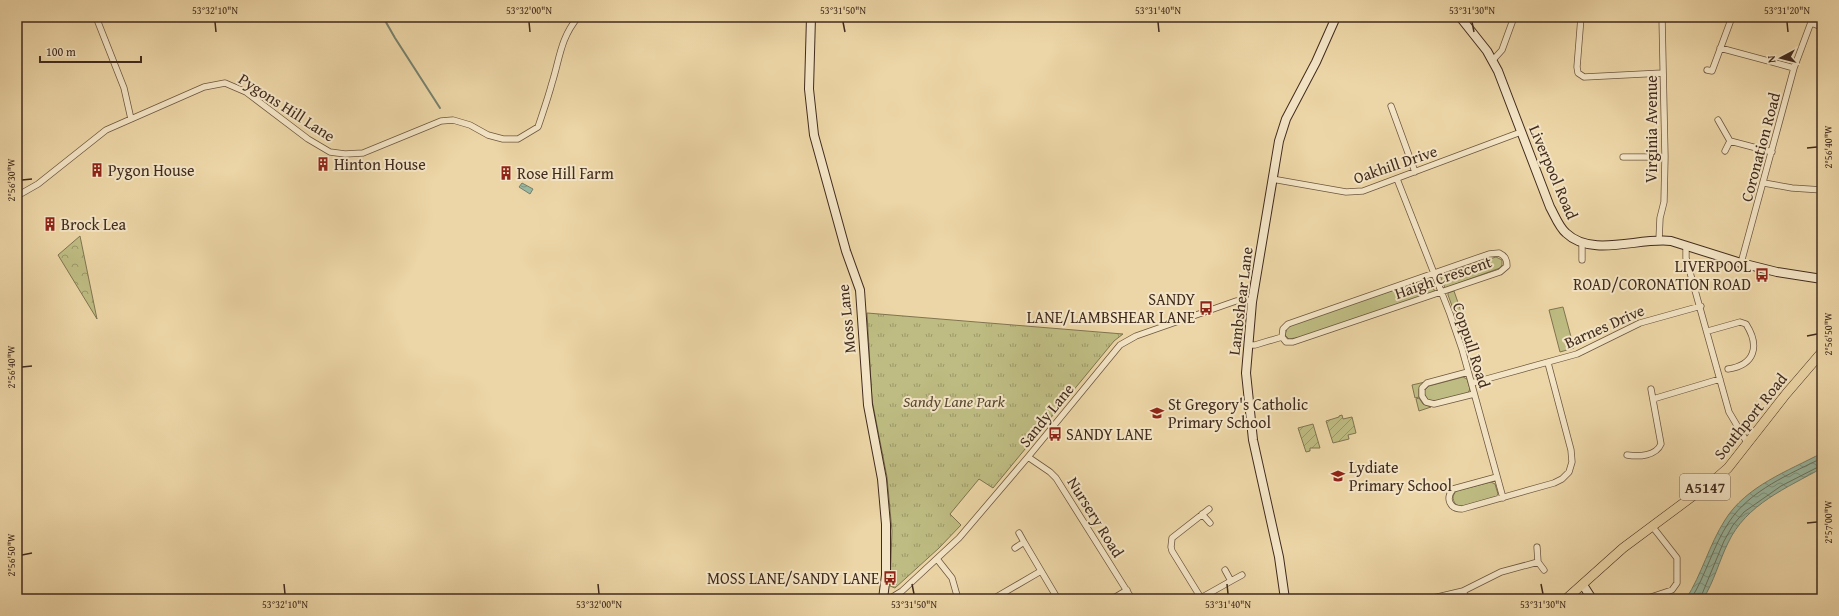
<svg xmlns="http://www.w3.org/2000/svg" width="1839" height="616" font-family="'Gentium Book Plus',serif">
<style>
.grass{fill:#bebc82;stroke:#807450}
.forest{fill:url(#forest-crowns);stroke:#807450}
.park{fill:url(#park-tufts);stroke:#807450}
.garden{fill:url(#garden-furrows);stroke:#807450}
.water{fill:url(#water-waves);stroke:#76806d}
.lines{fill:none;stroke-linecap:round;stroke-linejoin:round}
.shore{stroke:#6d7260;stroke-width:1}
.stream{stroke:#76806d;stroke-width:2}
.street-casing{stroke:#6c563f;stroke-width:7}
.secondary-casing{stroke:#412b1d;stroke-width:10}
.primary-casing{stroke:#412b1d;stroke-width:10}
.street{stroke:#f3e4c5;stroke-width:5.5}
.secondary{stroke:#f3e4c5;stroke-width:8}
.primary{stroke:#ecd5a6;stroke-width:9}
.ticks{fill:none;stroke:#412b1d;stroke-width:1.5}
.labels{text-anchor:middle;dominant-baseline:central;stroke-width:4;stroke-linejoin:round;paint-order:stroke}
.shield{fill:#f3e4c5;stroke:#76624f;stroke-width:1}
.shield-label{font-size:15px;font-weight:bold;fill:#412b1d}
.street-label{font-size:16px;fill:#412b1d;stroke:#f3e4c5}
.poi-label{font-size:16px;fill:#412b1d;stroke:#f3e4c5;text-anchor:start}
.park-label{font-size:16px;font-style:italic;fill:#5a4831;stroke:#f3e4c5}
.neatline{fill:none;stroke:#412b1d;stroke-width:1.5}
.ticks-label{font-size:10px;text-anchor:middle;fill:#412b1d}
</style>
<defs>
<pattern id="forest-crowns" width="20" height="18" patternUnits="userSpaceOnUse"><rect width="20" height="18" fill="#bebc82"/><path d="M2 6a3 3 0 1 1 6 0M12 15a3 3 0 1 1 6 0" fill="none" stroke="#9c996a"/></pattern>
<pattern id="park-tufts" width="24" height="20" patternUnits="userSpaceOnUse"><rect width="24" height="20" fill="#bebc82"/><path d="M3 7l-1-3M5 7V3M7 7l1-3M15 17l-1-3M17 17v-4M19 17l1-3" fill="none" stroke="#9c996a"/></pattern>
<pattern id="garden-furrows" width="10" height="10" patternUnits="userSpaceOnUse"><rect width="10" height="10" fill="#bebc82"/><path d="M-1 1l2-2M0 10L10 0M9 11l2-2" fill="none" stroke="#9c996a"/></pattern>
<pattern id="water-waves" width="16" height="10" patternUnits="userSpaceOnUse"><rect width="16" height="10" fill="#99b9a3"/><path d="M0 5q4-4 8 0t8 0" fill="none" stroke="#7e9784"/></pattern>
</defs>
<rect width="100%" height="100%" fill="#ecd5a6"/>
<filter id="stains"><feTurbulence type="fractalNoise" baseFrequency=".005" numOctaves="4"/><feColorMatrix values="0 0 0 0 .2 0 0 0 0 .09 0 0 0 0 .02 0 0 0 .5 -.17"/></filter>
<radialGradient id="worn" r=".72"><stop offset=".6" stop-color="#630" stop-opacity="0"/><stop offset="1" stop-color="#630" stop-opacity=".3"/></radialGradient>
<path class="grass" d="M1496,257l6,3v5l-2,3 -55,20 -5,-13z
M1429,278l6,14 -134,45 -12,2 -4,-4 2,-7 9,-5z
M1454,291l11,32 -6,2 -11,-30v-2z
M1563,307l11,41 -14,4 -11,-42z
M1463,377l4,2 3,10 -2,4 -36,9c-6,-2 -7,-5 -8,-11l5,-5z
M1425,382l-6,7v8l-4,1 -3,-13z
M1419,398l4,6 8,3 -12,4 -3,-12z
M1491,482l4,2 3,10 -2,3 -33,9c-7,0 -10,-3 -10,-10l3,-5z"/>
<path class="forest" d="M80,236l17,83 -39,-64z"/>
<path class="park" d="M867,313l256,21 -9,7 -121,147 -14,-9 -29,35 11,11 -22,23 -44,40 -5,-2 2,-55 -5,-54 -15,-77z"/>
<path class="garden" d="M1342,415l1,4 9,-2 4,16 -8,2 1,4 -16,4 -7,-22 13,-4v-1z
M1313,424l7,24h-10v3l-4,1 -8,-24z"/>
<path class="water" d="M522,183l11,6 -3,5 -11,-7z
M1822,453v15c-35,20 -76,36 -94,75 -9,18 -14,39 -25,56h-17c16,-25 23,-54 39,-79 21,-34 63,-49 97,-67z"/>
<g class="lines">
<path class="shore" d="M1691,599c15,-24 22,-53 38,-77 21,-32 61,-48 93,-64
M1700,599l24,-58 9,-16 11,-13 37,-26 41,-21"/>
<path class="stream" d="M383,17l12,21 45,70"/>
<defs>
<path id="street" d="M96,17l28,71 7,31
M1581,17l-4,50 1,6 6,4 79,-4
M1811,23l11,4
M1720,48l74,20
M1493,60l9,-10 12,-33
M1707,70l5,1 20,-54
M1391,106l24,66
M1718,120l12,21 42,11
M1725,151l5,-10
M1623,157h42
M1272,179l74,13 17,-1 158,-59
M1397,179l53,135 12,35 41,149
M1764,183l28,5 30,2
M17,196l21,-12 68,-54 98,-43 21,-4 21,9 62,47 22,13 15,2 18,-1 78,-32 12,-1 17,5 18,10 15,4h15l20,-12c5,-15 10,-29 14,-44 8,-25 8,-44 26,-66
M1659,240l1,-22 4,-16 1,-45 -3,-140
M1582,243v17
M1686,245v13l43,154 19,32
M1499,253c6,3 8,6 8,13l-7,6 -207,70h-7l-4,-5 1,-8 5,-5 201,-70z
M1741,263l53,-195 19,-51
M1708,331l32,-9 6,2c14,22 9,41 -18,45
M1248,345h7l27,-8
M1468,372l-41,11 -5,5v8l4,6 8,2 40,-10
M1472,383l105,-29 63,-31 61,-17
M1653,399l67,-20
M1627,455c12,2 29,1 34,-11l-10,-55
M1028,457l22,15 6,6 76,121
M1497,477l-44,12c-8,10 -3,20 9,20l92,-26 8,-4 7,-7 3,-10 -1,-12 -23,-87
M1202,514l8,9
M1024,542l32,54
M1537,547l1,15 6,8
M1015,548l9,-6 -5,-9
M937,559l15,19 6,21
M1225,570l6,11 11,-6
M1463,591l4,8
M1201,598l-29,-47 -1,-4 1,-9 37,-29
M889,599l13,-8 57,-53 69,-81 92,-112 16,-9 100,-35 17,-1
M993,599l48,-28
M1112,599l15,-9
M1199,599l32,-18
M1429,599l34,-8 38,-19 37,-10
M1645,599l27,-9 5,-7v-25l-25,-32"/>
<path id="secondary" d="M811,17l-2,72 5,46 32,116 14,39 8,115 14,74 4,45v51l-3,24
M1460,17l27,34 11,20 52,136c5,9 9,20 16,26 26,25 73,4 105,8l70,22 36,9 45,7
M1583,585l9,14
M1285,599l-6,-42 -26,-117 -7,-67 6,-71 27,-161 7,-22 30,-57 20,-45"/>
<path id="primary" d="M1566,599l57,-51 90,-67 15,-13 58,-74 36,-42"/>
</defs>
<use href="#street" class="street-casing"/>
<use href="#secondary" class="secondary-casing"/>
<use href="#primary" class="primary-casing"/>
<use href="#street" class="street"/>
<use href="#secondary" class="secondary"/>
<use href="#primary" class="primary"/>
</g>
<path class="ticks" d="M215,22l1,10M529,22l1,10M843,22l2,10M1158,22l1,10M1472,22l2,10M1787,22l1,10M1807,148l10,-1M22,180l10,-1M1807,336l10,-2M22,367l10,-1M1807,523l10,-1M22,555l10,-2M284,584l1,10M598,584l1,10M912,584l2,10M1227,584l1,10M1541,584l2,10"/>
<defs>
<symbol id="building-bare" viewBox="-9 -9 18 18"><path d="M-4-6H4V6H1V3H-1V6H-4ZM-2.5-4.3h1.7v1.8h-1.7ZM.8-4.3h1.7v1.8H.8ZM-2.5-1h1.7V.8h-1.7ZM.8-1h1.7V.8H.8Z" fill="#8f2418" stroke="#f3e4c5" stroke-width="2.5" paint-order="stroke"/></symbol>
<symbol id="bus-bare" viewBox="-9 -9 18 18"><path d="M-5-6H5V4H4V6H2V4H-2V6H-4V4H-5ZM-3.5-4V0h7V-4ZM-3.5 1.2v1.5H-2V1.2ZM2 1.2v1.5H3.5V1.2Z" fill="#8f2418" stroke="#f3e4c5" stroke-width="2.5" paint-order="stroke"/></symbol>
<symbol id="school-bare" viewBox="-9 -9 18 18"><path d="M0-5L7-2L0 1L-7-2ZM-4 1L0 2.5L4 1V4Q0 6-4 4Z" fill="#8f2418" stroke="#f3e4c5" stroke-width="2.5" paint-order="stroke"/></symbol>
</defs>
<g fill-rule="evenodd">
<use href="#building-bare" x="313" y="154" width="20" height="20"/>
<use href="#building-bare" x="87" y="160" width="20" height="20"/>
<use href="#building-bare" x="496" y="163" width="20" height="20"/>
<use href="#building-bare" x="40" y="214" width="20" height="20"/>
<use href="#bus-bare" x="1752" y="265" width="20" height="20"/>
<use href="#bus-bare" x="1196" y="298" width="20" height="20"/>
<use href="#school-bare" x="1147" y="403" width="20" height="20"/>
<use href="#bus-bare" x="1045" y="424" width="20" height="20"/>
<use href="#school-bare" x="1328" y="466" width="20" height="20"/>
<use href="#bus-bare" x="880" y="568" width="20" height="20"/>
</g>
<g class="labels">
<rect class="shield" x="1680" y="474" width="50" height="26" rx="3"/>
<g class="shield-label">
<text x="1705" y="487">A5147</text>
</g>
<g class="street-label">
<text transform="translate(287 107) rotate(33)">Pygons Hill Lane</text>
<text transform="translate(1651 129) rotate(-90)">Virginia Avenue</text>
<text transform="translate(1760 147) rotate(-75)">Coronation Road</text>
<text transform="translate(1395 164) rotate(-19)">Oakhill Drive</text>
<text transform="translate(1554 172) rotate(67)">Liverpool Road</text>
<text transform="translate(1443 277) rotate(-19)">Haigh Crescent</text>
<text transform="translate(1240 301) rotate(-83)">Lambshear Lane</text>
<text transform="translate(846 319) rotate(-96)">Moss Lane</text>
<text transform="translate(1604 326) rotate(-24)">Barnes Drive</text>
<text transform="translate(1472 345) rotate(72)">Coppull Road</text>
<text transform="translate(1046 415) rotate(-51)">Sandy Lane</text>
<text transform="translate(1750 416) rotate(-51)">Southport Road</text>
<text transform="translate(1096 517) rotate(58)">Nursery Road</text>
</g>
<g class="poi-label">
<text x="334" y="164">Hinton House</text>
<text x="108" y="170">Pygon House</text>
<text x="517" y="173">Rose Hill Farm</text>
<text x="61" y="224">Brock Lea</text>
<text x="1751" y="266" text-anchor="end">LIVERPOOL<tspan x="1751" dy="18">ROAD/CORONATION ROAD</tspan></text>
<text x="1195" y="299" text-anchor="end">SANDY<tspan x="1195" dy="18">LANE/LAMBSHEAR LANE</tspan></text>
<text x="1168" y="404">St Gregory's Catholic<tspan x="1168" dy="18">Primary School</tspan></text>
<text x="1066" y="434">SANDY LANE</text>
<text x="1349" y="467">Lydiate<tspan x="1349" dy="18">Primary School</tspan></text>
<text x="879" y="578" text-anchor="end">MOSS LANE/SANDY LANE</text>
</g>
<g class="park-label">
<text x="954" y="401">Sandy Lane Park</text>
</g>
</g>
<rect width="1839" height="616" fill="none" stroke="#ecd5a6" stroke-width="44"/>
<g transform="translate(1781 58) rotate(263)" stroke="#f3e4c5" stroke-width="3" paint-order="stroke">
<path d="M0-3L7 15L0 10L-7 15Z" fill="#412b1d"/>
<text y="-6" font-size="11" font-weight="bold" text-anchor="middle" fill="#412b1d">N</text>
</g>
<path d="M40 56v6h101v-6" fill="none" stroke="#412b1d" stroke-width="2"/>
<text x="46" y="56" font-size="12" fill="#412b1d" stroke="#f3e4c5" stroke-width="3" paint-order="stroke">100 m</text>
<rect x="22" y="22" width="1795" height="572" class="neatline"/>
<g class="ticks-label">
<text x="215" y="14">53°32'10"N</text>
<text x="529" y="14">53°32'00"N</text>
<text x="843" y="14">53°31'50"N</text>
<text x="1158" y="14">53°31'40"N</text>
<text x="1472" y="14">53°31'30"N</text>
<text x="1787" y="14">53°31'20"N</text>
<text transform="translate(1828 147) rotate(-90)" y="4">2°56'40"W</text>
<text transform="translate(11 180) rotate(-90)" y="4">2°56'30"W</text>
<text transform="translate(1828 334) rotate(-90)" y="4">2°56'50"W</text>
<text transform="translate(11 367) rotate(-90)" y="4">2°56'40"W</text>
<text transform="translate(1828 522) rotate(-90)" y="4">2°57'00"W</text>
<text transform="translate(11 555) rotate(-90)" y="4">2°56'50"W</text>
<text x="285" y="608">53°32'10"N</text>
<text x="599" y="608">53°32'00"N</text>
<text x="914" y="608">53°31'50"N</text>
<text x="1228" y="608">53°31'40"N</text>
<text x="1543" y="608">53°31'30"N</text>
</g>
<rect width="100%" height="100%" filter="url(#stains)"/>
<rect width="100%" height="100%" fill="url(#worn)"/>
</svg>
